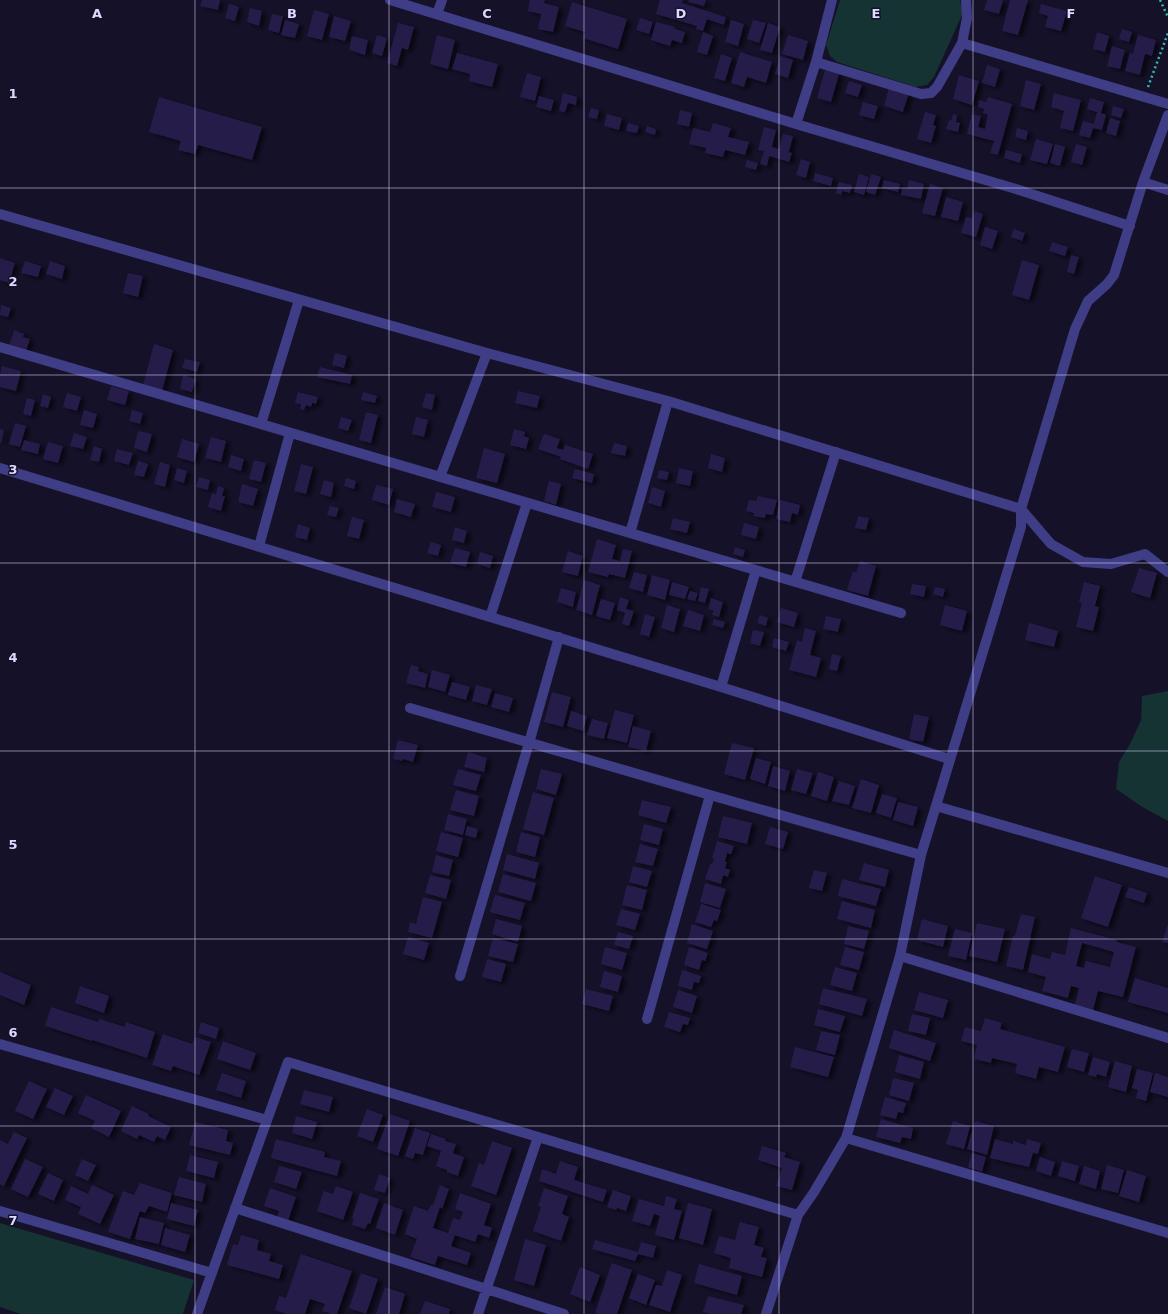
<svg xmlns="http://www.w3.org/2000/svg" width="1168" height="1314" font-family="'DejaVu Sans',sans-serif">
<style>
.green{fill:#143332}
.building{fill:#261d49;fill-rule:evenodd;filter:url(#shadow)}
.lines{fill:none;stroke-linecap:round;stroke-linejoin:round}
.path{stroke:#33b9b1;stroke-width:2.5;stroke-dasharray:2 3;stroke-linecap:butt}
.minor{stroke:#403d87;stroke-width:10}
.grid{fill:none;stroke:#ded9fe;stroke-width:1;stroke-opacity:0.55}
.grid-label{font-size:13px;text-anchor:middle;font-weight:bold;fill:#ded9fe;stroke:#151129;stroke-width:3;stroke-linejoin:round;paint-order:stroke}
</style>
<defs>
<filter id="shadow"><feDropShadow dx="4.5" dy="2.5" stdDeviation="2" flood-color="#0009"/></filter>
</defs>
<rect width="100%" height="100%" fill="#151129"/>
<path class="green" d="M840,0h120l3,13 -29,64 -7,8 -11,2 -79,-25 -7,-6 -4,-11z
M1168,691v130l-24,-13 -28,-19 3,-27 11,-18 11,-24 1,-24z
M0,1223l194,57 -11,34h-162l-21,-7z"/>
<path class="building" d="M202,0h18l-2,10 -18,-4z
M530,0h15l-1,3 15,4 -6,25 -15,-3 3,-15 -13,-3z
M660,0h23l-1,3 44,14 -2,8 -17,-6 -4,12 -7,-2 1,-3 -41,-12z
M689,0h17l-2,6 -16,-4z
M987,0h16l-4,14 -15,-4z
M1010,0h18l-10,35 -16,-4z
M572,2l55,17 -9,30 -35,-11 2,-6 -20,-6z
M229,4l10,3 -4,14 -10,-3z
M1041,4l26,7 -6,20 -16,-4 3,-11 -9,-3z
M250,8l12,3 -3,15 -12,-4z
M314,10l15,4 -7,26 -15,-4z
M272,14l11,2 -4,17 -11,-3z
M334,16l17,5 -6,20 -16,-4z
M640,18l13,4 -4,12 -13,-4z
M285,20l14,4 -4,14 -14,-3z
M731,20l13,4 -6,22 -13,-4z
M753,20l13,3 -7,20 -12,-4z
M656,22l19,5v2l10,3 -3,11 -10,-3 -2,6 -19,-6z
M398,23l16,4 -6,23 -6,-2 -5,18 -10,-3z
M768,23l12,4 -8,26 -12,-3z
M1122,29l10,3 -3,10 -10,-3z
M703,32l10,4 -6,19 -10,-3z
M1097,32l12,4 -4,16 -12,-3z
M377,35l10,3 -5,18 -10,-3z
M437,35l18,5 -7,29 -18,-5z
M788,35l20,6 -5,19 -21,-6z
M1138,35l18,5 -4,16 -7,-2 -5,21 -15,-4 5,-18 3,1z
M352,36l16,4 -3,15 -16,-5z
M1112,46l13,4 -5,19 -13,-3z
M740,52l32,10 -6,21 -19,-6 -3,10 -13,-4z
M457,53l41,11 -6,23 -23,-6 1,-7 -18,-5z
M721,54l11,4 -7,23 -11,-3z
M780,56l13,4 -5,18 -13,-4z
M987,65l13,4 -5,18 -13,-4z
M825,70l14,4 -8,28 -14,-4z
M527,73l14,4 -6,24 -15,-4z
M959,75l20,6 -7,24 -19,-6z
M1026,80l15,4 -7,26 -14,-4z
M849,81l13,4 -4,12 -13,-4z
M889,87l20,6 -6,19 -19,-6z
M563,93l14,4 -1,8 -8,-2 -3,9 -6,-1z
M1054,93l27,7 -8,31 -13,-3 4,-17 -13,-4z
M539,96l15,4 -3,11 -15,-4z
M159,97l103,30 -10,33 -54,-15 -3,9 -17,-4 3,-9 -32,-9z
M988,97l24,7 -14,51 -8,-2 4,-12 -27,-7 5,-20 9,2 -3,11 7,2 3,-14 -5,-2 1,-4 -6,-2 1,-7 7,2z
M1090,98l14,4 -3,11 5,2 -4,15 -9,-2 -3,10 -11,-3 4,-14 11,3 3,-12 -10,-3z
M863,102l15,4 -4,13 -15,-4z
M1113,106l11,3 -3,9 -10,-3z
M591,108l8,2 -2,9 -9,-2z
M680,110l12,3 -3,14 -12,-3z
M925,112l11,3 -3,10 3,1 -5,17 -14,-4z
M607,114l15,4 -3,12 -15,-4z
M953,114l4,1 -1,7 4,1 -2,9 -12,-3 3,-9 2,1z
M1110,118l10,3 -4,15 -10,-3z
M628,123l11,3 -2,7 -11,-2z
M713,123l18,5 -3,9 21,5 -4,13 -20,-5 -2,7 -18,-4 1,-5 -17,-4 4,-16 17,4z
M647,126l9,3 -1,6 -10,-3z
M764,127l12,3 -4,17 7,2 4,-15 10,2 -4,16 3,1 -3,9 -20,-6 -2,10 -7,-2 4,-13 -6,-1z
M1017,128l11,3 -2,9 -11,-3z
M1036,139l17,5 -6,20 -17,-4z
M1055,144l10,3 -5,19 -10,-3z
M1076,144l11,3 -5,18 -11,-3z
M1006,150l16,4 -2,9 -16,-5z
M801,159l9,3 -4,16 -10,-3z
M747,160l11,3 -2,7 -11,-3z
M815,173l18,5 -2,8 -18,-5z
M859,174l10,3 -5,18 -10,-3z
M871,174l10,3 -6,18 -9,-3z
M884,180l16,4 -2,8 -16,-4z
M909,180l15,4 -3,15 -20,-4 1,-7 5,1z
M839,182l13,3 -2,8 -8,-2 -1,4 -5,-2z
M930,184l13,4 -8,28 -13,-3z
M946,197l17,5 -5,19 -17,-4z
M974,211l9,3 -7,23 -15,-4 5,-16 6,1z
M985,227l13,4 -6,18 -12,-4z
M1014,229l11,4 -3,8 -11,-4z
M1052,242l16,5 -3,9 -16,-5z
M1071,255l8,2 -5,17 -7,-2z
M0,258l15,5 -6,20 -9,-3z
M1022,260l17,5 -10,35 -17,-5z
M25,261l16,5 -3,11 -17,-4z
M50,261l15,5 -3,13 -16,-5z
M128,273l15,3 -5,21 -15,-4z
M1,305l10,3 -3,9 -8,-2z
M14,330l10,4 -1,3 7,2 -4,12 -17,-5z
M154,344l19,6 -11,41 -19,-6z
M335,353l12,3 -3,12 -12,-3z
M185,359l15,3 -3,10 -15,-4z
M2,366l19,5 -5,20 -16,-4v-12z
M320,367l32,8 -2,9 -33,-7z
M183,375l13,4 -4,13 -12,-3z
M111,386l18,5 -4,14 -18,-5z
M518,391l22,5 -3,12 -22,-5z
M298,392l20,5 -2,7 -4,-1 -1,4 -5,-2 -2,5 -4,-1 1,-5 -6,-1z
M363,392l14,4 -2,7 -14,-3z
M67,393l14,4 -4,14 -14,-4z
M426,393l9,2 -3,15 -10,-3z
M43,394l8,3 -3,11 -8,-2z
M27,398l8,2 -4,16 -8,-2z
M84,410l13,4 -4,14 -13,-3z
M132,410l11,3 -3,11 -11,-3z
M366,412l12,3 -7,28 -12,-3z
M341,417l11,3 -4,11 -10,-3z
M416,417l12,3 -4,17 -12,-3z
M15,423l11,3 -6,21 -11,-3z
M0,429l4,1 -3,13h-1z
M514,429l11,3 -1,4 5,2 -3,11 -16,-4z
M138,431l14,3 -5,18 -13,-4z
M74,433l13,4 -4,12 -13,-3z
M544,434l16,5 -3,9 6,2 2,-5 28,9 -5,15 -28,-10 1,-2 -23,-8z
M211,437l15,4 -5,21 -16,-4z
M182,439l17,5 -5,18 -17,-5z
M24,440l16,4 -2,10 -17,-4z
M48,442l15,4 -5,17 -15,-4z
M614,443l13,3 -2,10 -14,-3z
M94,446l8,3 -3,13 -9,-2z
M484,448l21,6 -8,29 -21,-5z
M117,449l16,4 -4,12 -15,-4z
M711,454l14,4 -3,14 -14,-4z
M231,455l13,4 -3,12 -13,-4z
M254,460l12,3 -5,19 -12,-3z
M138,461l10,3 -4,13 -10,-2z
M160,462l10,3 -5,22 -11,-3z
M301,464l12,3 -7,27 -12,-3z
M177,468l10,3 -3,12 -10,-3z
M679,468l14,3 -3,15 -14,-3z
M575,469l19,5 -2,9 -20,-5z
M659,470l10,2 -2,8 -10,-2z
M199,477l11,3 -2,10 -12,-3z
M346,478l10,3 -2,8 -10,-3z
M324,480l10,3 -3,14 -11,-3z
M549,481l12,3 -5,21 -12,-4z
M242,484l16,5 -5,17 -15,-4z
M376,485l17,4 -4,16 -17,-5z
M218,486l6,2 -2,8h3l-4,15 -13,-4 4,-14 4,1z
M652,487l13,4 -4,16 -13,-4z
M436,492l19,5 -4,15 -19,-5z
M758,496l19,4 -4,15 -7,-1 -1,4 -12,-2 1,-3 -8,-2 3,-11 7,1z
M397,499l18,5 -4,13 -17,-5z
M780,500l20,5 -2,10 -6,-2 -2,9 -14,-3z
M330,506l9,2 -3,9 -9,-2z
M858,516l11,2 -3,12 -11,-2z
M352,517l12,3 -5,19 -12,-3z
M673,518l17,4 -3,11 -17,-4z
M744,523l15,4 -3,12 -15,-4z
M298,524l12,4 -3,12 -12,-3z
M455,527l12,4 -3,12 -12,-3z
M597,539l19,6 -4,14 8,2 3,-12 9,2 -7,27 -16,-4 -1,3 -20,-5z
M431,542l10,3 -3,11 -11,-3z
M735,547l10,3 -2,7 -10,-3z
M455,548l15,4 -4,15 -16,-4z
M568,551l15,5 -5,20 -16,-4z
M480,552l13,4 -3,12 -13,-4z
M860,561l16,5 -8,30 -21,-6 6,-19 3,2z
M1139,568l18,5 -7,25 -19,-6z
M634,572l13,3 -4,17 -14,-4z
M652,575l18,5 -5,20 -18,-5z
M584,580l16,5 -8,30 -16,-5z
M672,582l17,5 -4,12 -16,-4z
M1084,582l16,4 -5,20 4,1 -6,24 -17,-4 6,-24 -3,-1z
M912,584l14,2 -2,11 -14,-3z
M701,587l8,2 -4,14 -7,-2z
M935,587l10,2 -2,8 -10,-3z
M561,588l15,4 -3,15 -16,-5z
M690,591l8,2 -3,8 -8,-2z
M620,597l9,3 -3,9 8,2 -5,15 -7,-2 3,-11 -8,-3z
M711,598l12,4 -4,15 -7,-2 2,-4 -6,-2z
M601,599l14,4 -5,17 -14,-4z
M667,605l13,4 -6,23 -13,-4z
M945,605l22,6 -5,20 -22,-6z
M781,608l17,5 -4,14 -17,-5z
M688,610l16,5 -4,16 -17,-5z
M645,614l10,3 -6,20 -9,-3z
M760,615l8,3 -2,8 -9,-3z
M826,616l15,3 -3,13 -15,-3z
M714,619l11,3 -2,6 -11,-3z
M1029,623l29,8 -4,16 -29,-7z
M805,628l11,3 -6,24 11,3 -5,19 -27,-7 8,-30 5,2z
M753,630l11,2 -4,14 -10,-3z
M774,638l15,4 -3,9 -14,-4z
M832,654l9,2 -4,15 -8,-2z
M411,665l8,2 -1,4 10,3 -3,14 -19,-5z
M432,670l18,5 -5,17 -17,-5z
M452,682l18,5 -4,13 -18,-5z
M476,685l16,4 -5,16 -15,-4z
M552,692l19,5 -8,30 -19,-5z
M495,693l18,5 -4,14 -18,-5z
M615,710l19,5 -7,28 -20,-5z
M571,711l16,5 -4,15 -16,-5z
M914,714l15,3 -6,25 -14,-3z
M592,719l16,4 -4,16 -17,-4z
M633,726l18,5 -5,20 -18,-4z
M398,740l20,5 -5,17 -10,-3 -1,2 -9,-2z
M732,743l22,5 -9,32 -21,-6z
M468,752l19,6 -3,14 -20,-5z
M756,758l15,4 -6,22 -15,-5z
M773,766l17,5 -5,20 -17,-5z
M458,769l23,6 -5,16 -23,-6z
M541,769l21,5 -6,21 -20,-6z
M797,769l16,4 -7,21 -15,-4z
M818,772l16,5 -7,24 -16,-5z
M861,779l18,6 -8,28 -19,-5z
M839,781l16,5 -6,19 -17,-4z
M456,790l23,6 -5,20 -24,-6z
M533,792l21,6 -10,37 -21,-6z
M882,794l15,4 -6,20 -15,-5z
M642,800l29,7 -5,16 -28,-8z
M898,802l20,5 -5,19 -20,-6z
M448,814l19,5 -4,16 -19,-5z
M723,816l29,7 -5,21 -29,-7z
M644,824l19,5 -4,16 -19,-5z
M467,826l11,3 -2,9 -11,-3z
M770,827l18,5 -5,17 -18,-5z
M441,832l22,6 -5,19 -22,-6z
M521,832l19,5 -5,20 -19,-5z
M717,841l17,5 -3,8 -4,-1 -2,9h2l-2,6 5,2 -2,7 -5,-2 -2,9 -16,-5 5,-15h2l2,-6h-2z
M640,844l18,5 -5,17 -18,-4z
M507,854l32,9 -4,16 -32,-9z
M436,855l17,5 -4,16 -17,-4z
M864,863l25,7 -4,17 -26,-7z
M633,866l19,5 -5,16 -18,-5z
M814,870l13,3 -5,18 -13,-3z
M503,874l33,9 -5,18 -33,-9z
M430,875l21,5 -5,19 -21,-6z
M1095,876l27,9 -14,42 -27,-9z
M842,879l39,10 -5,17 -38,-10z
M705,883l21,6 -6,19 -20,-6z
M627,885l20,5 -5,20 -20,-5z
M1129,887l18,6 -3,10 -19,-6z
M495,895l30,8 -5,17 -30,-8z
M423,897l19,5 -10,36 -24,-6 2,-10 6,2z
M842,901l33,9 -4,18 -34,-9z
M701,904l20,6 -4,11 -3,-1 -3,7 -16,-5z
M621,909l19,5 -5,16 -19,-5z
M1021,914l14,3 -12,53 -17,-4 7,-30h2z
M496,919l26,7 -4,16 -26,-8z
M922,919l26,7 -5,21 -26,-7z
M977,923l28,6 -8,33 -28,-6z
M692,924l21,7 -6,18 -20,-6z
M1168,924v19l-6,-1z
M848,926l21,5 -5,18 -20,-5z
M1071,928l46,12v2l19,5 -13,50 -25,-6 -6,23 -18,-5 5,-21 -8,-2 -3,12 -26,-7 4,-14 -18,-5 4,-18 18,5 2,-7 13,3zM1082,943l32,9 -4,15 -24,-6 -2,7 -8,-2z
M955,929l17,4 -6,27 -18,-4z
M618,932l15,4 -4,13 -15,-4z
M408,937l21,6 -5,17 -21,-6z
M493,938l25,6 -5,18 -25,-6z
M605,947l22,6 -5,17 -21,-6z
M689,947l19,6 -3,8 -3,-1 -3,10 -15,-5z
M845,947l19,5 -5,18 -19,-5z
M487,959l19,5 -5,18 -19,-5z
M835,967l22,6 -5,18 -22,-6z
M682,970l19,6 -2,7 -5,-1 -2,8 -14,-4z
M604,971l18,5 -4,16 -18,-5z
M0,972l31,13 -7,20 -24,-10z
M1135,978l33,10v25l-40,-11z
M80,986l29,10 -5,17 -29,-10z
M823,988l44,11 -5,17 -43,-12z
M586,989l27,7 -4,15 -27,-7z
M678,990l19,6 -5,17 -19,-6z
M919,992l29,8 -5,18 -29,-8z
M51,1007l47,15 1,-3 26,8 1,-5 29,10 -8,26 -55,-18v1l-47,-15z
M818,1009l27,7 -5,16 -26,-7z
M669,1012l21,6 -2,7 -5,-1 -3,8 -16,-5z
M912,1014l18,4 -4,17 -18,-4z
M985,1018l17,5 -2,6 65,18 -7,25 -19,-5 -3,12 -21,-6 2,-9 -25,-6 -1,5 -17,-4 3,-14 -16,-4 4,-14 16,4z
M201,1022l18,6 -3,11 -18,-6z
M894,1030l42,13 -6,18 -41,-13z
M821,1031l19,4 -5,20 -19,-5z
M163,1034l29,10 3,-7 16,5 -12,33 -26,-9 -2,5 -19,-6z
M223,1041l33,12 -6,17 -33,-11z
M795,1047l39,10 -6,20 -38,-10z
M1072,1049l17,4 -5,19 -17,-5z
M899,1055l25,7 -4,17 -25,-7z
M1093,1057l17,5 -4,15 -9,-3 -1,3 -8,-2z
M1115,1061l17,5 -6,26 -18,-5z
M1137,1069l16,4 -7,28 -10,-3 2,-8 -6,-2z
M222,1073l24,8 -5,17 -25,-8z
M1155,1073l13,4v20l-18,-5z
M893,1078l21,5 -5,18 -20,-6z
M29,1081l18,8 -14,30 -18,-8z
M55,1088l18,8 -9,19 -18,-8z
M304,1090l29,7 -4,15 -29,-8z
M86,1095l35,16 -12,26 -18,-9 4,-7 -17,-8z
M885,1097l21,6 -3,10 -5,-1 -2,7 -16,-4z
M132,1106l17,8 -1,2 23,11 -6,13 -8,-4 -3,6 -15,-7 -2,4 -16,-8z
M367,1109l16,6 -10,27 -16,-6z
M390,1114l20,7 -12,35 -21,-7z
M296,1116l21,6 -5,17 -20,-6z
M881,1119l32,9 -2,11 -9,-2 -2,6 -24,-6z
M953,1121l17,5 -6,23 -18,-5z
M975,1121l19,5 -7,29 -20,-6z
M195,1122l33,8 -2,11 7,2 -3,12 -41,-10z
M415,1128l15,5 -7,22 -8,-2 -2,6 -8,-3z
M14,1132l13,6 -23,48 -4,-2v-44l8,4z
M431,1134l15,5 -1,2 11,3 -3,9 11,4 -6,19 -11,-4v-2l-11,-4 5,-15 -14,-5z
M276,1139l49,13 -1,5 17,4 -4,15 -66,-18z
M995,1139l18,5v-3l13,4 1,-6 14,4 -3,11 -5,-1 -4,14 -39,-9z
M492,1141l20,7 -16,47 -25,-9 8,-23 5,2z
M762,1146l24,7 -2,4 16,5 -8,28 -16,-4 6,-18 -24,-8z
M972,1153l14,4 -4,15 -14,-5z
M190,1155l28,7 -4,16 -28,-7z
M1040,1157l15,5 -4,14 -15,-5z
M25,1159l18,8 -15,30 -17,-8z
M82,1159l14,6 -8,16 -13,-6z
M560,1161l18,6 -4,13 33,10 -4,12 -64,-21 3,-12 14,5z
M1062,1161l17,5 -4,15 -17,-5z
M1107,1165l17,5 -6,23 -17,-4z
M279,1166l23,6 -6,17 -22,-7z
M1084,1166l16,5 -4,18 -17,-5z
M1127,1170l19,6 -7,26 -20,-6z
M48,1173l15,7 -9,21 -16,-7z
M379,1174l11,4 -5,15 -11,-3z
M179,1177l27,7 -4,18 -28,-7z
M140,1183l32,10 -5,19 -18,-6 -4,7 -5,-2 -10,28 -22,-7 15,-41 11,4z
M92,1185l22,10 -14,29 -22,-10 3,-7 -16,-7 6,-14 17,8z
M440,1185l9,4 -7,20 -2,-2 -7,21 15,5 5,-15 7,2 3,-8 -8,-3 5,-16 31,11 -7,21 8,3 -3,10 -11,-4 -3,8 -20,-7 -4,11 20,7 -4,12 -29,-9 -3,9 -25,-8 7,-18 -12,-5 9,-28 14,5 3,-6h2z
M336,1186l17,6 -10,28 -26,-9 7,-20 9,3z
M270,1188l26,9 -8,24 -11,-4 2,-6 -15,-5z
M544,1188l24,8 -6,18 7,3 -8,24 -28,-10 8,-24 -3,-1z
M613,1190l18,6 -5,15 -9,-3 -1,2 -9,-3z
M360,1193l19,6 -9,25 -2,-1 -3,6 -13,-4 2,-7h-2z
M666,1196l11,3 -3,10 8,2 -8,29 -19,-5 5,-19 -6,-2 -4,12 -18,-5 7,-22 25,7z
M171,1203l27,7 -4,16 -27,-7z
M384,1203l19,7 -8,25 -19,-7z
M688,1203l24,6 -9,36 -24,-7z
M140,1217l24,6 -5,21 -24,-5z
M740,1222l19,5 -5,18 10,3 -3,9 6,1 -5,19 -33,-9 2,-10 -17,-5 5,-17 16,4z
M165,1228l25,7 -5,17 -24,-7z
M241,1235l18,5 -2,10 14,4 -2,7 14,4 -4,14 -52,-14 6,-21 5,1z
M525,1239l21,6 -12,41 -20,-6z
M595,1240l43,12 3,-10 15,4 -3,12 -15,-4 -3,7 -43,-12z
M301,1254l51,17 -15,43h-6l-9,-3 3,-7 -15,-5 -5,15h-19l-11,-4 4,-14 7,2z
M612,1263l20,7 -15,44h-19l-3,-1z
M699,1264l43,12 -5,19 -43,-12z
M580,1267l20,8 -10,27 -20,-8z
M667,1270l15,5 -12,37 -21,-7 7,-20 6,1z
M361,1273l17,6 -12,35 -17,-6z
M638,1274l17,6 -9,25 -17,-7z
M385,1287l20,7 -6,20h-23z
M708,1296l36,9 -3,9h-31l-7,-2z
M425,1301l25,8 -1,5h-29z"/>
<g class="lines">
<path class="path" d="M1160,0l8,17
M1148,87l20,-54"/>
<path class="minor" d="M390,0l406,124 220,65 114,37
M437,14l5,-14
M962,43l206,61
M816,62l105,32 10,-1 6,-6 25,-44 5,-25 -1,-18
M796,124l20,-62 16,-62
M1143,182l25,8
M0,214l487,139 181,48 353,108 30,35 32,18 28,2 34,-10 23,18
M0,347l901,266
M261,424l38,-124
M0,468l721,219 228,72
M440,477l47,-124
M630,533l38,-132
M259,546l31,-113
M795,582l41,-130
M490,617l37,-114
M721,687l35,-117
M410,708l300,87 211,60
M936,806l232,67
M900,956l268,82
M460,976l69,-233 30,-106
M647,1019l63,-224
M0,1044l267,76
M846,1138l322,95
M235,1208l329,106
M0,1211l212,62
M197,1314l91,-252 510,153
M478,1314l60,-177
M766,1314l32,-99 16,-23 32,-54 54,-182 21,-101 100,-328v-18l54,-180 13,-28 19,-17 7,-9 29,-93 25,-67"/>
</g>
<path class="grid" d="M195,0v1314M389,0v1314M584,0v1314M779,0v1314M973,0v1314M0,188h1168M0,375h1168M0,563h1168M0,751h1168M0,939h1168M0,1126h1168"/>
<g class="grid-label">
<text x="97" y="18">A</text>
<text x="292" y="18">B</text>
<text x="487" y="18">C</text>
<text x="681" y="18">D</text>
<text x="876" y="18">E</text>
<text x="1071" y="18">F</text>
<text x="13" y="98">1</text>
<text x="13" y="286">2</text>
<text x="13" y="474">3</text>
<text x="13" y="662">4</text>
<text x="13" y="849">5</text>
<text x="13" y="1037">6</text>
<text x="13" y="1225">7</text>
</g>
</svg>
